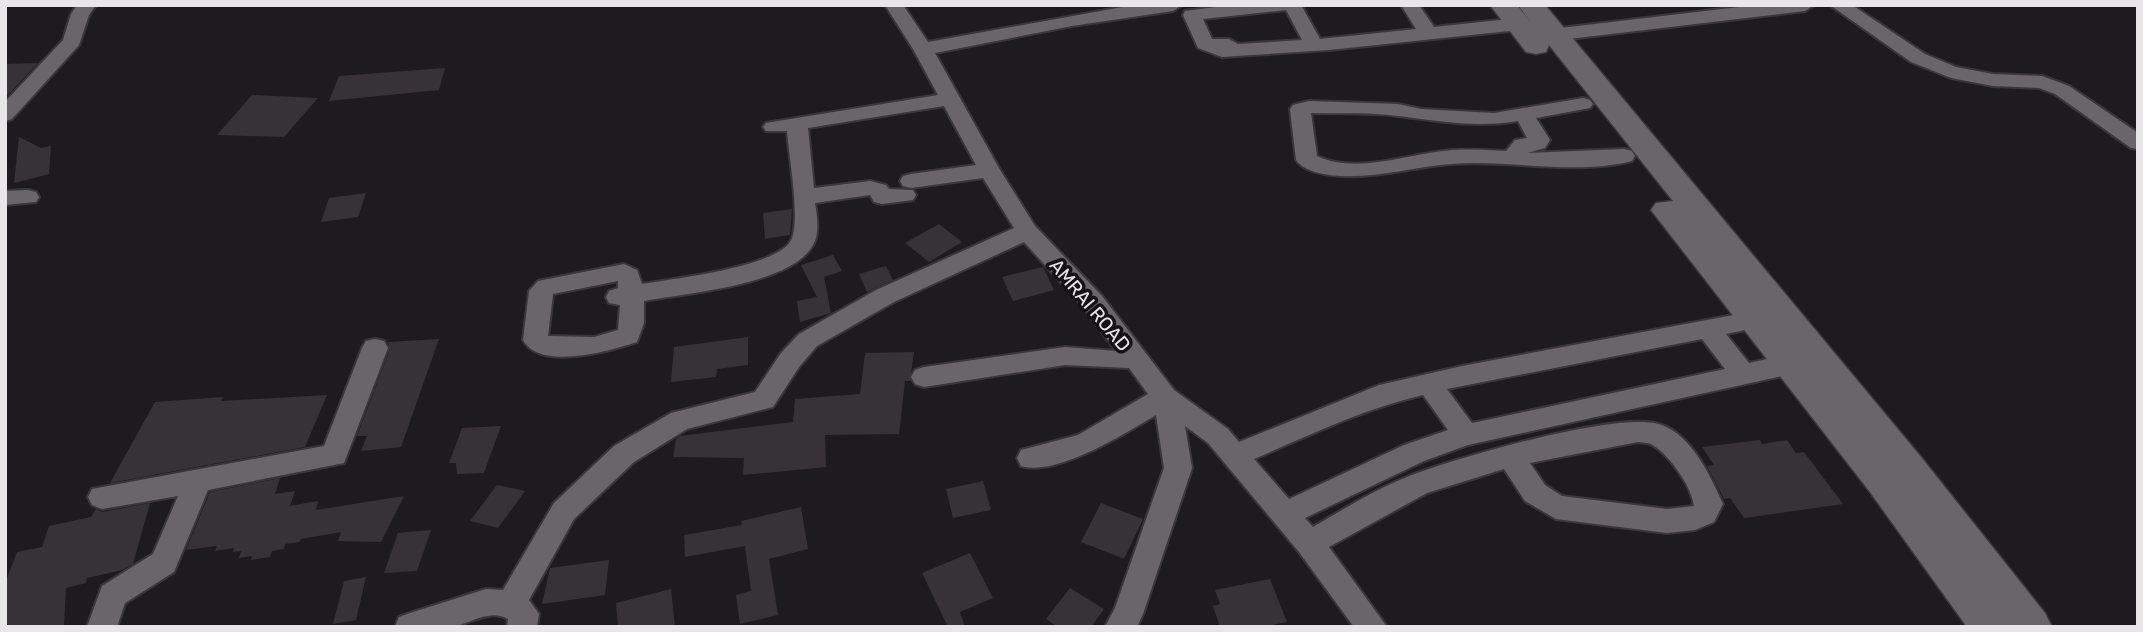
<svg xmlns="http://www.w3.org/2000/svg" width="2143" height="632" font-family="Rubik,sans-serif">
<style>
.building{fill:#363237}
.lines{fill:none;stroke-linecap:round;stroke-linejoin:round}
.street-casing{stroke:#39373a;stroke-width:4}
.secondary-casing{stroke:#39373a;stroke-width:3}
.street{fill:#6a656b;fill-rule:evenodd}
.secondary{fill:#6a656b;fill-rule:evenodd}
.labels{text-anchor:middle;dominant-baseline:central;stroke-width:7;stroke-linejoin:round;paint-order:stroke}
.street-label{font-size:19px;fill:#e8e6e9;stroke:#151216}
</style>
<rect width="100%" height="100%" fill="#1e1b20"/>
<path class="building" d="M38,63l-33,35v-34z
M445,68l-6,22 -110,11 10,-25z
M252,95l66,3 -34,39 -67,-2z
M19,137l22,11 10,-2 -2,28 -35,9z
M366,193l-8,24 -37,5 8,-24z
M792,209l-2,26 -25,4 -2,-26z
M939,224l23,18 -33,20 -24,-19z
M833,255l9,16 -18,6 7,36 -31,9 -3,-21 20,-4 -16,-32z
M886,266l7,14 -26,12 -8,-18z
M1043,267l11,23 -41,11 -11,-24z
M748,337v28l-31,4 -1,8 -45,5 3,-35z
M439,339l-38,108 -40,4 6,-15h-10l33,-87 -2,-7z
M914,352l-4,29h-5l-6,53 -74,1 1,32 -83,8 1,-17 -71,-1 3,-18 4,-3 113,-14 2,-23 65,-5 5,-41z
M327,395l-22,52 -195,36 45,-81 68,-5 -2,4z
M501,426l-17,47 -27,1 -1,-11h-7l13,-35z
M1760,440l2,4 25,-4 9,13 8,-1 39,52 -99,14 -14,-20 -6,1 -17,-33 7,-1 -12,-18z
M280,478l-5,16 20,-3 -5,15 28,-5 -2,9 88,-14 -23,46 -43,-1 3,-9 -40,7 -2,3 -14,2 -1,5 -12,2 -2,6 -19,3 1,-4 -13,2 2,-7 -8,1 1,-4 -19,3 2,-5 -31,4 24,-58z
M983,481l8,29 -38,8 -7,-29z
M497,485l28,6 -27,37 -28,-7z
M150,503l-17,61 -11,6 -35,8 -1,5 -20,5 -2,39h-59v-44l12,-31 25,-5 7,-21 42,-9 5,-8 6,3z
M1101,503l42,16 -19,40 -43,-17z
M801,507l7,42 -39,10 9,56 -38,9 -4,-29 15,-4 -6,-45 -60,11 -1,-22 58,-10 -1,-4z
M431,530l-14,41 -33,2 14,-40z
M970,553l23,45 -33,14 5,15h-17l-26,-54z
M609,560l-4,35 -63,9 8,-36z
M366,577l-10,43 -23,4 11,-43z
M1270,579l17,43 -25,5h-42l-7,-21 7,-2 -5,-14z
M1070,588l34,21 -13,18h-33l-12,-8z
M671,589l4,38h-57l-2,-24z"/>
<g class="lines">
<defs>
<path id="street" d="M77,5h19l-7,10 -10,30 -67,74 -7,2v-19l58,-62 8,-26z
M885,5h18l25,37 206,-37h48l-9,6 -101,15 -137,27 65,117 35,56 67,70 72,94 54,39 11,13 140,-57 83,-19 293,-55 9,3 3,6 -3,6 -38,8 23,29 42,-9 9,3 4,7 -4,7 -9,3 -323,71 -44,16 -119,57 8,9c31,-18 61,-37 94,-50 45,-18 215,-68 255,-52 30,11 49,52 61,79l-9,18 -19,8 -28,3 -111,-14 -31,-18 -21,-32 -77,24 -98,54 58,80h-33l-55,-75 -91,-109 -23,-17 7,42 -49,146 -6,13h-32l10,-19 49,-140 -8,-53c-30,18 -100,62 -135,51l-4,-8 4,-8 57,-15 70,-41 -19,-26 -64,-3 -141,22 -9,-3 -4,-7 4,-7 9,-3 141,-20 51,4 -32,-43 -60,-66 -130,60 -77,44 -18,21 -26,40 -86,22 -53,33 -60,57 -45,81 10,14 -2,13h-30l1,-8c-20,-11 -38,6 -58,8 -18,2 -37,0 -55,0l4,-10 11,-4 76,-24 17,1 51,-87 60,-57 57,-33 84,-21 26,-39 18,-19 77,-44 138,-62 -31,-50 -72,10 -8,-2 -3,-5 3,-5 8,-2 65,-9 -32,-59 -136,22 6,60 56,-7 16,4 3,4 24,1 3,5 -3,5 -31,4 -8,-2 -4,-7 -55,8c2,13 5,30 -2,42 -22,40 -126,48 -169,56v22l-7,19c-27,9 -97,29 -114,-2l6,-49 9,-10 86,-17 13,6 5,14c30,-5 140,-17 150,-46 8,-22 -3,-81 -5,-107h-21l-3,-4 3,-4 172,-28 -25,-46zM618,281v7l-9,3 -3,6 3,6 11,2 -2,25 -24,7 -46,-1 5,-42zM1702,339l23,30 -253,54 -25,-34zM1423,395l25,35 -44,15 -115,54 -35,-40c56,-24 109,-50 169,-64zM1638,442c6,1 11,0 16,4 16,10 38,41 40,60l-27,3 -105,-13 -17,-11 -15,-22z
M1231,5h70l19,34 96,-10 -15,-24h18l15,22 85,-9 9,6 -9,6 -190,20 -107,7 -24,-9 -15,-33 2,-4zM1286,10l16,30 -64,4 -9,-5h-17l-9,-20z
M1756,5h58l-9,6 -270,32 -9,-6 9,-6z
M1830,5h22l73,49 31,13 37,7 49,2 27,10 69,47v16l-7,-1 -76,-54 -16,-6 -46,-2 -42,-8 -40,-16z
M1583,98l7,2 3,4 -3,4 -54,10 14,22 -5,8 -18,5 97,-4 8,2 3,5 -3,5c-58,15 -123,-2 -181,3 -37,3 -74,14 -111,12 -14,-1 -36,-4 -44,-16l-6,-51 3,-4 16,-4 89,3 23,5 73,4zM1311,113c29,1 59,-1 87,3 40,5 79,12 120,5l9,17 -12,2 -9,11c-18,-1 -36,-2 -54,-1 -42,3 -95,25 -135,6z
M28,190l8,2 3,5 -3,5 -31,3v-14z
M375,339l9,2 4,7 -44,115 -136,27 -34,82 -49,31 -8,24h-30l15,-41 51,-32 25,-58 -76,13 -10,-4 -4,-8 4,-8 232,-43 38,-98 4,-7z"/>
<path id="secondary" d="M1490,5h27l15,19 -14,-19h27l376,452 124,156 7,14h-85l-97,-135 -219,-282 5,-7 17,-2 -124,-156 -3,7 -10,2 -10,-2z"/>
</defs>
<use href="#street" class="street-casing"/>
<use href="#secondary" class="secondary-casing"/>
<use href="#street" class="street"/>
<use href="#secondary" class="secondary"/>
</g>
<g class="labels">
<g class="street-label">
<text transform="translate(1090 305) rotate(50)">AMRAI ROAD</text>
</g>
</g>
<rect width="2143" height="632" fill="none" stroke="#e8e6e9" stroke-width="14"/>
</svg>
